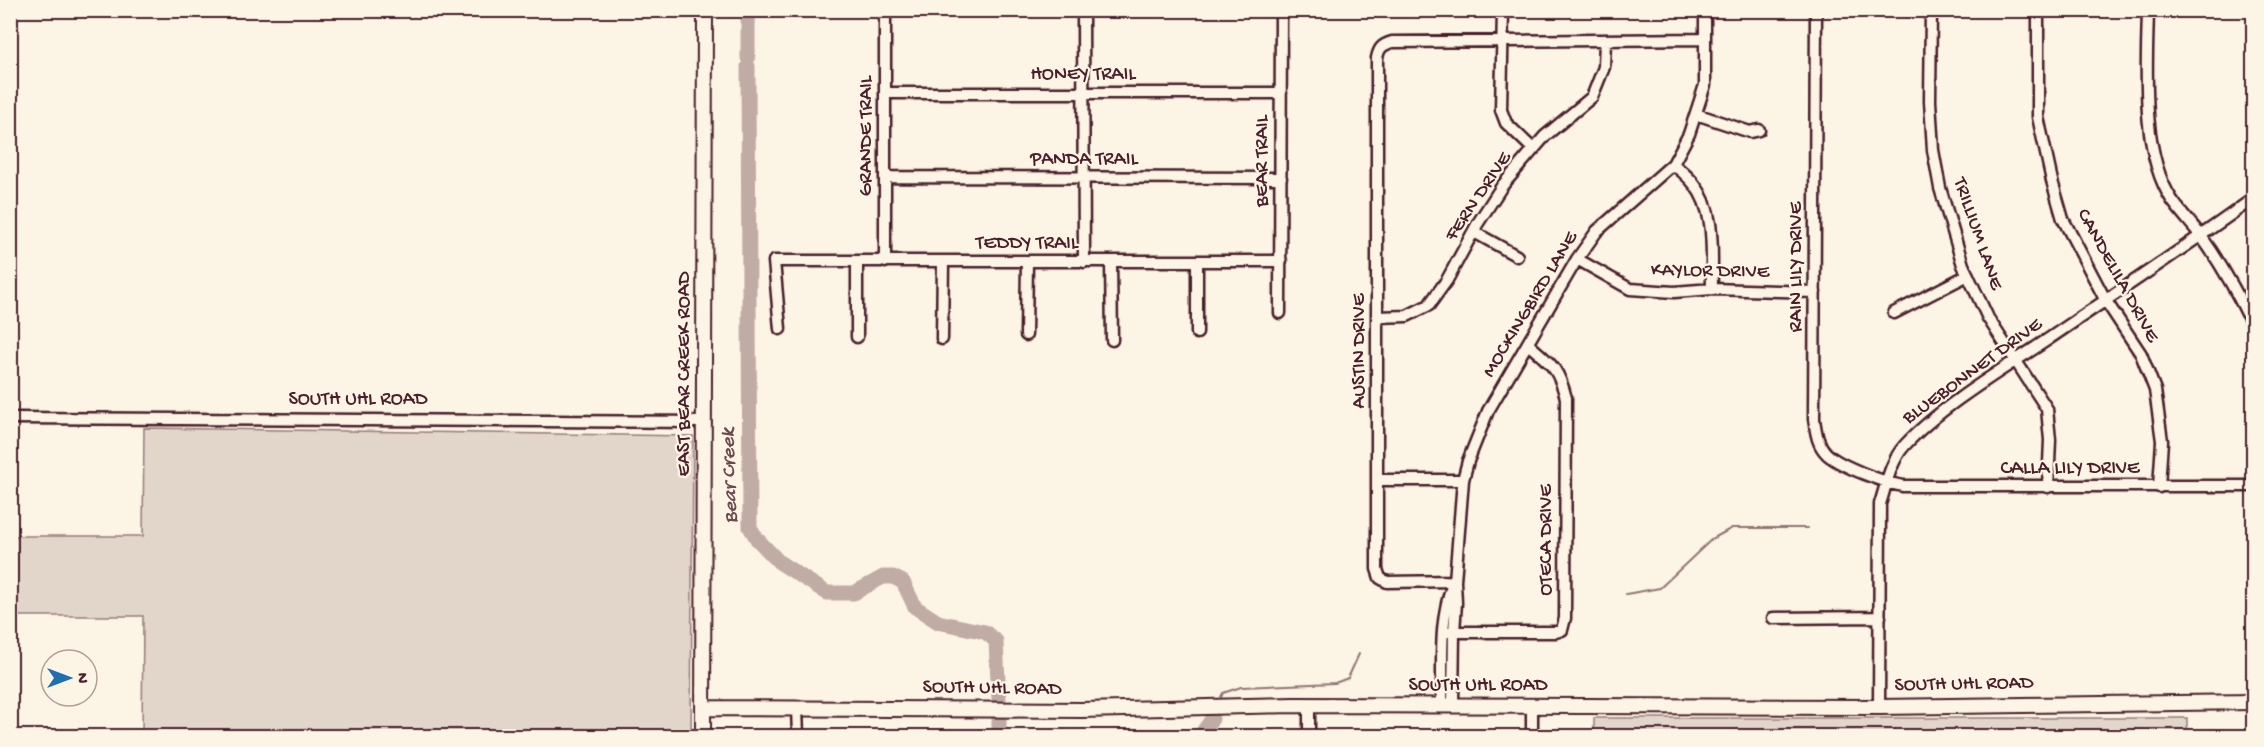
<svg xmlns="http://www.w3.org/2000/svg" width="2264" height="747" font-family="'Gochi Hand',sans-serif">
<style>
.green{fill:#e2d5ca;stroke:#967a7a;stroke-width:1.5}
.lines{fill:none;stroke-linecap:round;stroke-linejoin:round}
.stream{stroke:#917474;stroke-width:2}
.river{stroke:#c0aca5;stroke-width:15}
.minor-casing{stroke:#4a1f2b;stroke-width:15}
.major-casing{stroke:#4a1f2b;stroke-width:18}
.minor{stroke:#fcf5e5;stroke-width:10}
.major{stroke:#fcf5e5;stroke-width:14}
.labels{text-anchor:middle;dominant-baseline:central;stroke-width:4.5;stroke-linejoin:round;paint-order:stroke}
.street-label{font-size:20px;fill:#4a1f2b;stroke:#fcf5e5}
.water-label{font-size:21px;font-style:italic;fill:#6d4950;stroke:#fcf5e5}
</style>
<rect width="100%" height="100%" fill="#fcf5e5"/>
<filter id="ink" filterUnits="userSpaceOnUse"><feTurbulence type="fractalNoise" baseFrequency=".0167" numOctaves="2"/><feDisplacementMap in="SourceGraphic" scale="12" xChannelSelector="R" yChannelSelector="G"/><feConvolveMatrix kernelMatrix="1 2 1 2 8 2 1 2 1" color-interpolation-filters="sRGB"/></filter>
<g filter="url(#ink)">
<path class="green" d="M144,428l549,8 -2,300h-549l1,-120h-132l-1,-80h133z
M1594,718h593v18h-593z"/>
<g class="lines">
<path class="stream" d="M1626,594l34,-6 52,-49 20,-11h75
M1221,697l2,-4 18,-6 94,-4 13,-5 11,-24"/>
<path class="river" d="M748,10v48
M748,66l2,461 7,12 22,23 48,31h27l29,-16h10l10,5 12,25 23,15 47,10 11,9 3,58
M999,714v17l4,5
M1200,736l12,-17"/>
<defs>
<path id="minor" d="M885,10v252
M1083,10l1,252
M1503,10l-2,100 5,13 27,26
M1816,10l-2,409c2,13 3,25 13,35 13,12 58,29 76,32h351
M1931,10l-1,91 3,49 7,38 23,77 25,53 59,91 3,31 -2,47
M2038,10v107l14,64 11,38 43,82 35,53 14,36 7,51 -3,46
M2148,10c-1,56 -8,142 24,190 9,13 20,24 29,36 21,29 38,60 53,92
M885,93h396
M1696,114l54,18 9,-2
M1673,164c7,6 15,12 21,20 23,28 17,71 18,105
M886,177l395,1
M1474,232l43,24
M1577,259l53,30 44,3 38,-3 103,3
M1111,262l1,78
M1280,313l1,-303
M1894,313l74,-38
M1378,317l29,-1 22,-11 18,-25 31,-57 24,-37 43,-50 47,-39 12,-30 1,-27
M780,329l-6,-68h507
M1197,333v-72
M1026,335l1,-73
M857,337v-75
M942,339l1,-77
M10,418l695,4
M1377,480h86
M1455,581l-68,1 -7,-4 -3,-9v-511c2,-10 5,-13 15,-16l313,-3
M1773,618l107,-1
M1443,632h113l6,-2 3,-12 1,-220c-8,-31 -15,-34 -38,-54
M1309,705v31
M1442,705c1,-40 -4,-84 11,-121
M1453,705l1,-73 2,-29 -1,-22 8,-101 5,-19 20,-50 89,-152 20,-28 76,-67 16,-30 16,-49v-75
M1532,705v31
M1879,707l1,-203c6,-19 11,-44 25,-59 36,-39 97,-75 142,-105 69,-47 139,-93 207,-142
M797,708l1,28"/>
<path id="major" d="M703,708l379,2 211,-5 586,2 375,-5
M703,736l2,-726"/>
</defs>
<use href="#minor" class="minor-casing"/>
<use href="#major" class="major-casing"/>
<use href="#minor" class="minor"/>
<use href="#major" class="major"/>
</g>
</g>
<g class="labels">
<g class="street-label">
<text x="1083" y="75">HONEY TRAIL</text>
<text transform="translate(867 136) rotate(-90)">GRANDE TRAIL</text>
<text x="1084" y="160">PANDA TRAIL</text>
<text transform="translate(1263 161) rotate(-90)">BEAR TRAIL</text>
<text transform="translate(1479 197) rotate(-56)">FERN DRIVE</text>
<text transform="translate(1977 234) rotate(71)">TRILLIUM LANE</text>
<text x="1027" y="244">TEDDY TRAIL</text>
<text transform="translate(1797 267) rotate(-90)">RAIN LILY DRIVE</text>
<text transform="translate(1710 272) rotate(1)">KAYLOR DRIVE</text>
<text transform="translate(2117 276) rotate(61)">CANDELILA DRIVE</text>
<text transform="translate(1531 305) rotate(-59)">MOCKINGBIRD LANE</text>
<text transform="translate(1360 351) rotate(-90)">AUSTIN DRIVE</text>
<text transform="translate(1973 372) rotate(-36)">BLUEBONNET DRIVE</text>
<text transform="translate(685 374) rotate(-90)">EAST BEAR CREEK ROAD</text>
<text x="358" y="400">SOUTH UHL ROAD</text>
<text x="2070" y="469">CALLA LILY DRIVE</text>
<text transform="translate(1547 540) rotate(-90)">OTECA DRIVE</text>
<text transform="translate(1964 685) rotate(-1)">SOUTH UHL ROAD</text>
<text x="1478" y="686">SOUTH UHL ROAD</text>
<text transform="translate(992 689) rotate(1)">SOUTH UHL ROAD</text>
</g>
<g class="water-label">
<text transform="translate(731 476) rotate(-92)">Bear Creek</text>
</g>
</g>
<rect width="2264" height="747" fill="none" stroke="#fcf5e5" stroke-width="36"/>
<rect x="18" y="18" width="2228" height="711" fill="none" stroke="#4a1f2b" stroke-width="2" filter="url(#ink)"/>
<g transform="translate(69 678) rotate(90)"><circle r="28" fill="#fcf5e5" stroke="#b59f9b" stroke-width="1.5"/>
<path d="M0-4.5L10 22L0 15L-10 22Z" fill="#1f6fb2"/>
<text y="-9" font-size="16" font-weight="bold" text-anchor="middle" fill="#4a1f2b">N</text>
</g>
</svg>
